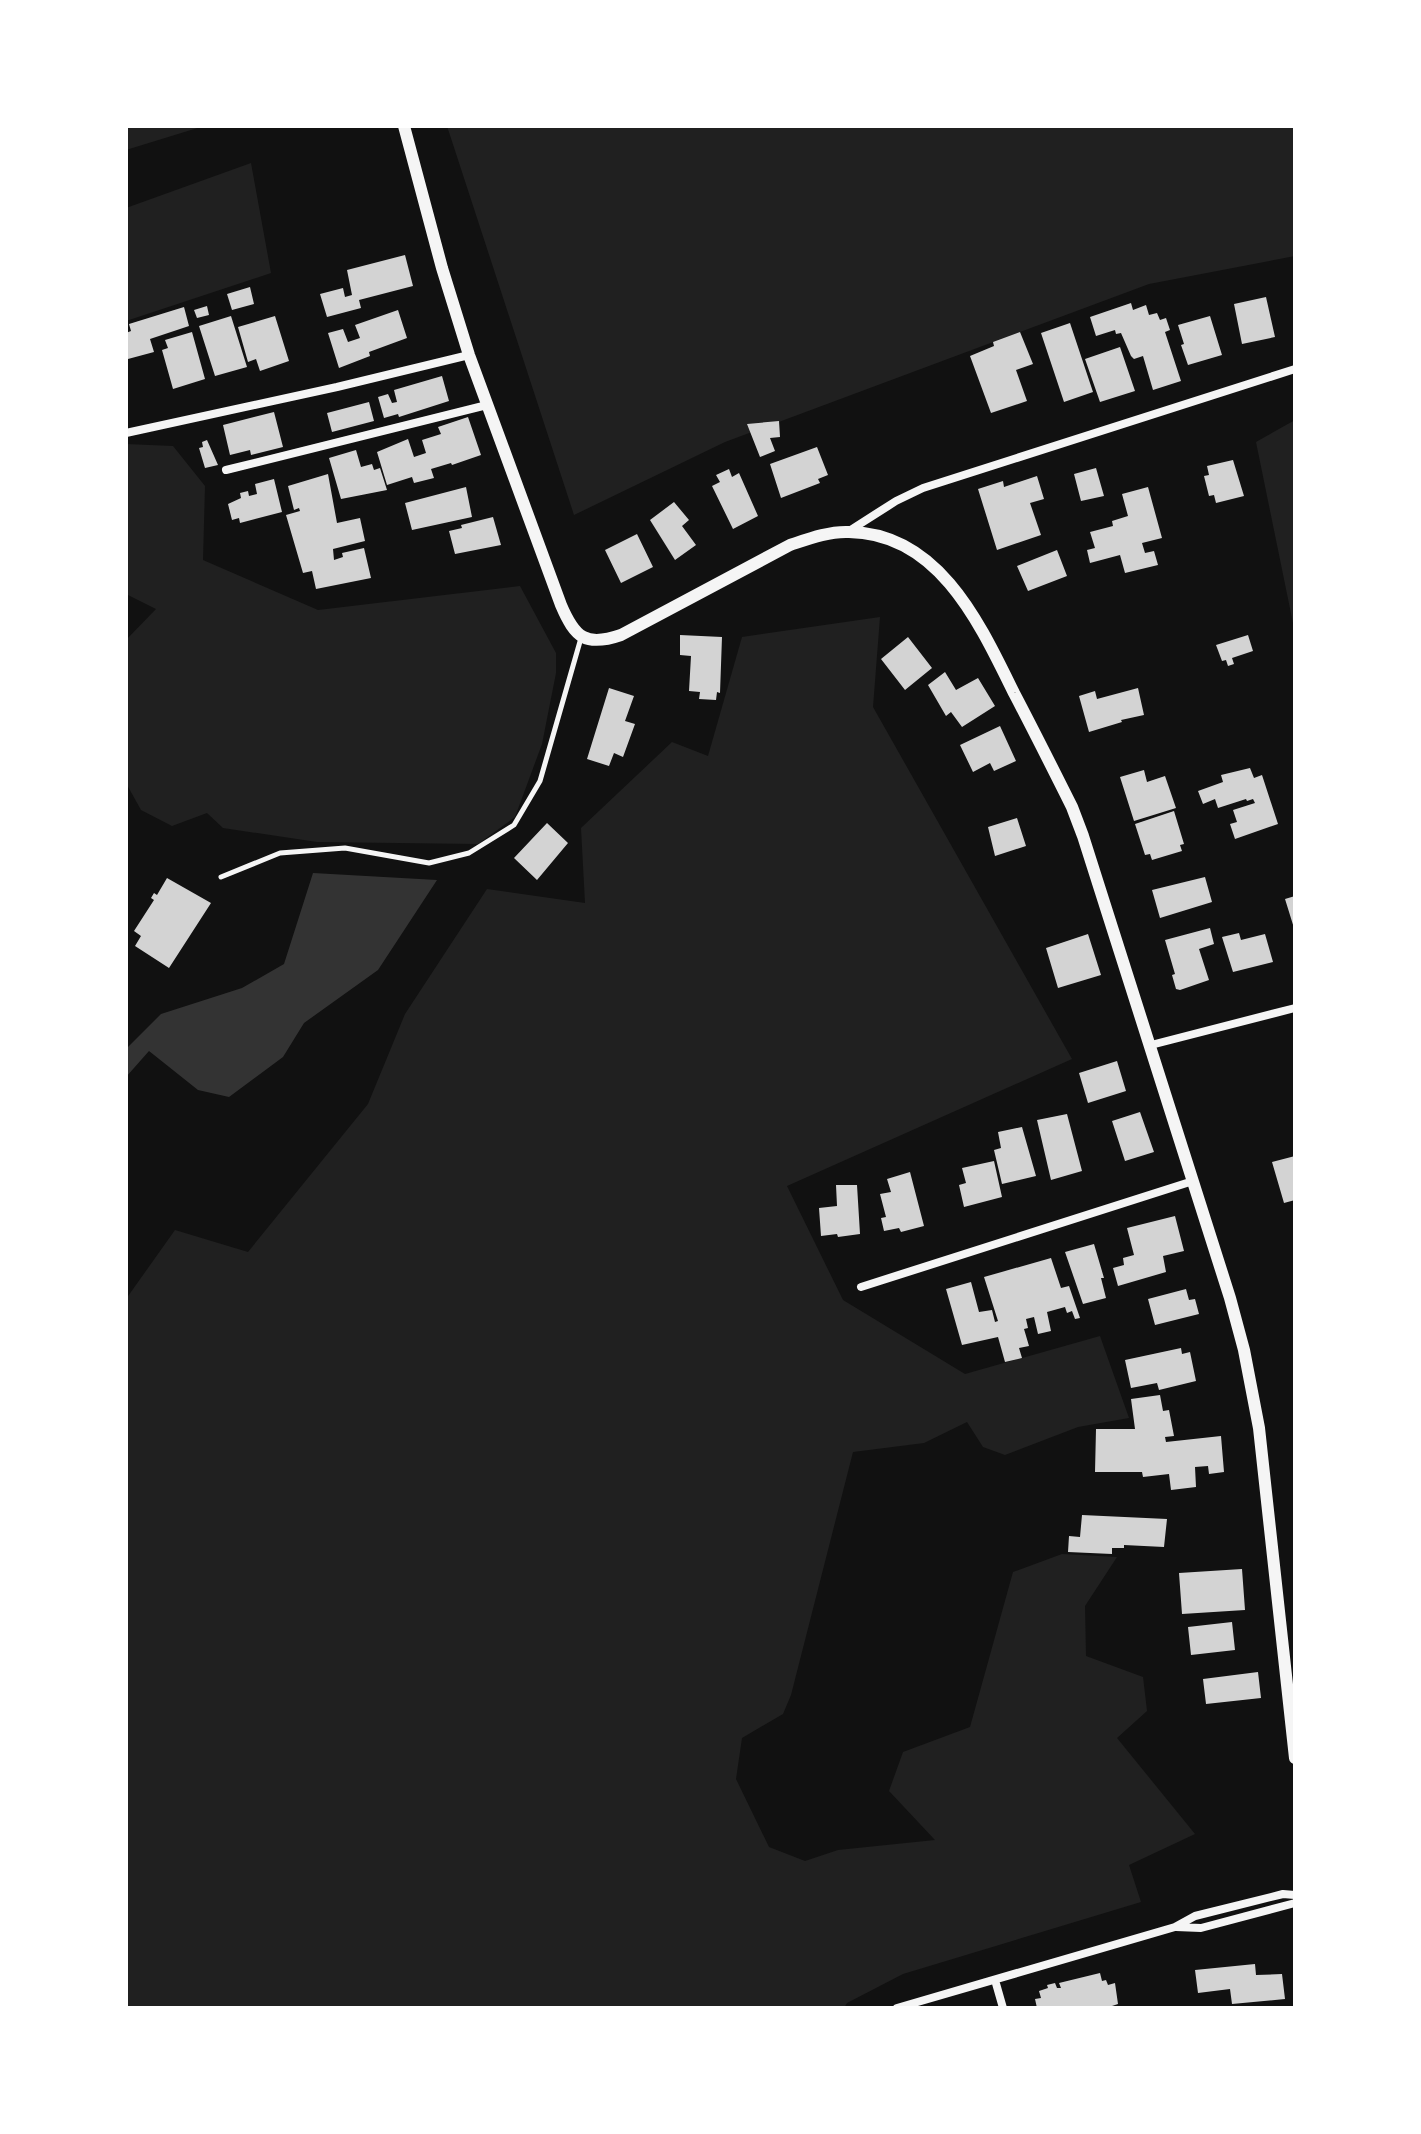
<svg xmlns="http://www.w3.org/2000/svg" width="1421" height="2134" font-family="Arial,sans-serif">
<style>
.green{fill:#202020}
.water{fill:#333}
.building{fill:#d3d3d3}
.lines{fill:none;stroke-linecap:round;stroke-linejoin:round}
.service{stroke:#f5f5f5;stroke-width:5}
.minor{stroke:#f5f5f5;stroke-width:8}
.tertiary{stroke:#f5f5f5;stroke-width:12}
</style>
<rect width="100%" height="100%" fill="#111"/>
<path class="green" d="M126,126h78l-78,24z
M447,126h848v130l-146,28 -424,158 -151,73z
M251,163l20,110 -145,48v-113z
M1295,420v213l-39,-191z
M126,444l47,2 32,40 -2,74 115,50 202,-24 36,67v20l-14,71 -27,73 -37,27 -161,-2 -94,-14 -16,-15 -35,13 -31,-16 -15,-27v-143l30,-31 -30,-15z
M880,617l-7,90 199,352 -285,127 56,114 122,74 135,-38 29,82 -51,9 -73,28 -22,-8 -16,-25 -43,21 -71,9 -62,243 -8,19 -41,24 -6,41 33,68 36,14 33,-11 97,-10 -46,-49 14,-39 67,-25 43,-155 49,-18 55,3 -32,49 1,50 57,21 4,34 -30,27 78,96 -66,31 12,37 -238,72 -56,29 -3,5h-718v-709l49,-69 73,22 120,-148 37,-90 82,-125 98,14 -4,-75 91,-86 36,14 34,-119z"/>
<path class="water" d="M313,873l124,7 -59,90 -74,53 -21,34 -54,40 -31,-7 -49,-39 -23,26v-28l35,-35 81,-26 42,-24z"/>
<path class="building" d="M405,255l8,31 -54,14 2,8 -34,9 -7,-23 23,-6 2,9 7,-2 -5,-25z
M250,287l4,17 -22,6 -5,-16z
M1266,297l9,40 -33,7 -8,-40z
M1131,303l2,7 13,-5 3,10 8,-2 3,7 6,-2 4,12 -5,2 16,49 -28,9 -10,-34 -9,3 -3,-3 -10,-23 -5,1 -1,-4 -19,6 -6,-19z
M207,306l2,9 -12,3 -3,-8z
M184,307l5,19 -39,13 4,13 -26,7 -2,-26 5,-2 -2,-7z
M398,310l9,28 -38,14 1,4 -31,12 -11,-35 15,-4 5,13 12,-4 -5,-13z
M231,316l16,51 -32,9 -16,-50z
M275,316l14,45 -29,10 -4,-12 -8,3 -10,-35z
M1210,316l12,39 -34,10 -7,-20 3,-1 -6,-19z
M1070,323l23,69 -29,10 -23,-69z
M192,332l13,47 -32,10 -11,-39 6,-2 -3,-8z
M1020,332l13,32 -17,6 11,31 -36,12 -21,-57 24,-10 -1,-4z
M1120,347l15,44 -35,11 -15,-43z
M442,376l7,25 -50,16 -1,-3 -14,4 -6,-21 10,-3 4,9 5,-1 -3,-12z
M369,402l5,19 -42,11 -5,-19z
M274,412l9,35 -32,8 -1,-5 -20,5 -7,-30z
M468,417l13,38 -29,10 -1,-2 -20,6 3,9 -20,5 -2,-6 -25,8 -10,-33 31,-13 6,18 12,-4 -4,-13 19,-6 -3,-7z
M779,421l1,16 -10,1 5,13 -15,6 -13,-33z
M207,440l11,25 -13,3 -6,-20 4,-1 -1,-5z
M817,447l11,28 -10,4 2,4 -39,15 -11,-34z
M356,450l5,17 11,-3 2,6 6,-2 7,22 -46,9 -12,-41z
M1233,460l11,36 -28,7 -2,-8 -5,1 -5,-20 5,-1 -2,-9z
M1096,468l8,28 -23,5 -7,-27z
M729,469l3,8 7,-4 19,43 -25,13 -21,-43 8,-4 -4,-7z
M328,474l9,49 23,-5 5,23 -32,8 1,11 9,-3 -1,-4 22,-5 7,30 -55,11 -4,-18 -9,2 -17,-58 14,-4 -1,-3 -5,2 -6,-24z
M1037,476l7,23 -14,4 11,32 -44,15 -19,-61 25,-8 1,6z
M274,479l8,33 -42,11 -1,-5 -7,2 -4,-16 13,-6 -1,-5 8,-2 1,5 8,-2 -2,-10z
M466,487l6,30 -60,13 -7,-27z
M1148,487l14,51 -20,5 3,10 9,-2 4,14 -33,8 -5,-18 -30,8 -3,-13 8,-2 -5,-16 23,-6 -1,-5 16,-5 -6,-22z
M674,502l15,18 -7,6 14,19 -21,15 -25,-40z
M493,517l8,28 -46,9 -6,-23 13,-3 -1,-3z
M637,534l16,33 -32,16 -16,-33z
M1057,550l10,26 -39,15 -11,-25z
M680,635l42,2 -2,56 -3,-1 -1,8 -17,-1 1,-7 -11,-1 2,-35 -11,-1z
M1248,635l5,16 -21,7 2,6 -6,2 -2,-6 -4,1 -6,-16z
M908,637l24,31 -27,22 -24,-31z
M945,672l11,18 22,-12 17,28 -33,21 -11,-15 -5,4 -18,-31z
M609,688l25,8 -9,25 10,3 -12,33 -9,-4 -5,13 -22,-7z
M1138,688l6,27 -23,5 1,2 -33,10 -10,-36 16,-5 2,8z
M1000,726l16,35 -22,10 -4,-8 -17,9 -13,-27z
M1250,768l4,10 8,-3 16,49 -43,15 -5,-15 7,-2 -4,-12 22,-7 -2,-4 -6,2 -1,-2 -28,9 -3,-9 -12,5 -5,-13 25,-9 -2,-7z
M1144,770l3,12 18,-6 11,32 -42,13 -14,-44z
M1174,811l10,33 -4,1 2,6 -30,9 -2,-6 -5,1 -10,-31z
M1017,818l9,28 -31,10 -7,-29z
M547,823l21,20 -31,37 -23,-22z
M1205,877l7,25 -52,16 -8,-28z
M167,878l44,25 -42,65 -34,-22 6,-10 -7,-5 20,-31 -3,-2 3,-5 3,2z
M1295,896v31l-1,1 -9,-29z
M1210,928l4,16 -15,5 10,31 -29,10 -4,-1 -4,-14 3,-1 -10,-34z
M1239,933l2,7 24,-6 8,28 -40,10 -11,-35z
M1088,934l13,41 -43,13 -12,-40z
M1117,1061l9,30 -38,12 -9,-30z
M1140,1112l14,40 -29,9 -13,-40z
M1067,1114l15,57 -31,9 -14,-60z
M1022,1127l14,49 -34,8 -8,-34 7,-2 -3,-16z
M1295,1156v44l-11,3 -12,-41z
M994,1161l8,36 -38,10 -5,-22 7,-2 -4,-15z
M910,1172l14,54 -23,6 -2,-4 -15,3 -3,-13 5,-1 -6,-23 11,-2 -4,-13z
M836,1185h21l3,49 -22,3 -1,-3 -16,2 -2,-28 18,-2z
M1175,1216l9,35 -21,5 3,16 -48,14 -5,-18 11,-3 -1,-7 11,-3 -7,-27z
M1094,1244l10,34h-3l5,20 -23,6 -18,-52z
M1051,1258l10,30 8,-2 11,32 -5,1 -3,-8 -5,2 -2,-6 -18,5 4,19 -13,3 -4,-17 -8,2 2,9 -4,1 5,17 -10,2 3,10 -17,4 -7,-25 -36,8 -16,-56 25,-7 8,30 13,-2 3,12 3,-1 -14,-44z
M1186,1289l3,11 6,-1 4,15 -44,11 -7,-26z
M1181,1348l1,6 8,-2 6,29 -37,9 -2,-7 -26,5 -6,-28z
M1160,1395l3,16 6,-1 5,26 -9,1 1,5 55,-6 3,36 -15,2 -1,-8 -13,1 1,20 -25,3 -2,-16 -26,3 -1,-5h-47l1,-43h39l-4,-30z
M1082,1515l85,4 -3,28 -40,-2v3h-12v6l-44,-2 1,-16 11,1z
M1242,1569l3,41 -63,4 -3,-41z
M1232,1622l3,28 -44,5 -3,-28z
M1258,1672l3,26 -55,6 -3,-25z
M1255,1964l1,11 26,-1 3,25 -53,5 -2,-15 -32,4 -3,-23z
M1100,1973l2,8 4,-1 2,5 7,-2 3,21 -12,4h-69l-2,-9 6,-1 -2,-7 9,-3 -1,-3 8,-2 2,5h4l-2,-5z"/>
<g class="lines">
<path class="service" d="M221,877l59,-24 65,-5 84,15 40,-10 45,-28 26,-44 41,-143"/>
<path class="minor" d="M126,433l211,-46 132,-32
M226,470l261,-65
M849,531l47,-30 27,-13 372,-119
M1151,1045l144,-37
M861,1287l332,-106
M1176,1927l25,1 94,-25
M995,1980l8,28
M897,2008l278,-81 20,-11 88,-22 12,1"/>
<path class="tertiary" d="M404,126l38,142 27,87 92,250c14,33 25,42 60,30l169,-90c18,-6 39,-14 59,-13 90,1 131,92 165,161 20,38 39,76 58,114l11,29 147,462 14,52 15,78 36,330"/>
</g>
<rect width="1421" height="2134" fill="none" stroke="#ffffff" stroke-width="256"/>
</svg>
